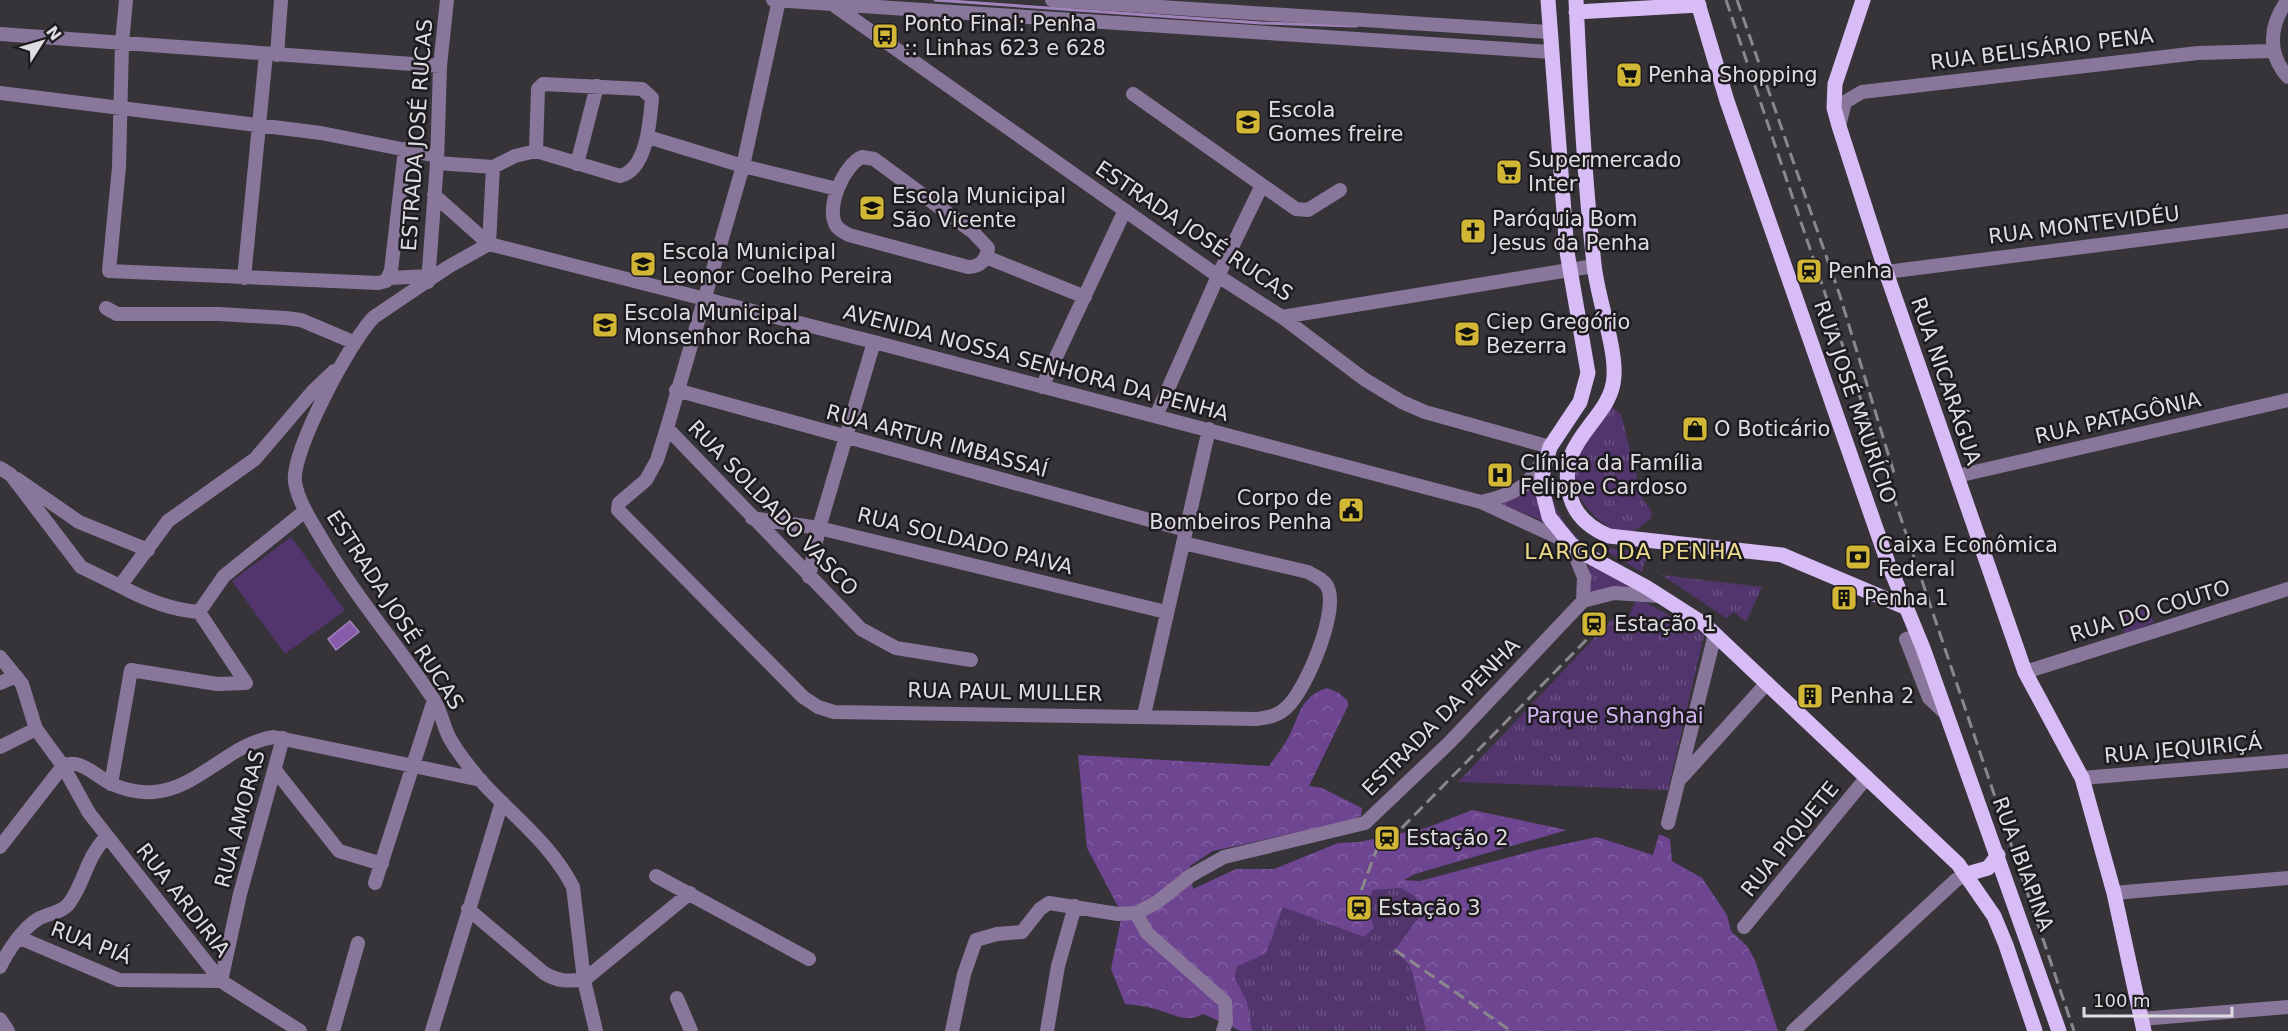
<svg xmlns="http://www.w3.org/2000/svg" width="2288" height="1031" font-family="'DejaVu Sans',sans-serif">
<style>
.grass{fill:#53356d}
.forest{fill:url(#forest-crowns)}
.park{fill:url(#park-tufts)}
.water{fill:#865cab;stroke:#a183bb;stroke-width:1.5}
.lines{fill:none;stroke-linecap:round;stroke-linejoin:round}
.stream{stroke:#a183bb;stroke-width:3}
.minor{stroke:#88779a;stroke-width:14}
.major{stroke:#d8bcf6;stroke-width:15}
.rail{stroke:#8a888d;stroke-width:3;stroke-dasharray:12 6;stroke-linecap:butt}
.labels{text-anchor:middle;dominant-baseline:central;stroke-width:5;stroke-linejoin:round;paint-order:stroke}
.poi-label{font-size:21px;fill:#dfdde1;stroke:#1d1b1e;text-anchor:start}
.street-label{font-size:21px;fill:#dfdde1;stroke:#1d1b1e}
.park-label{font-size:21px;fill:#d3b4f3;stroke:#1d1b1e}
.neighbourhood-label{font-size:22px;letter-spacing:1.5px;fill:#ecda8c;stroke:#1d1b1e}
</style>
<defs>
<pattern id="forest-crowns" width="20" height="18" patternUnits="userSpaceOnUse" patternTransform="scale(1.5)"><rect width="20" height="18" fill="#6d4591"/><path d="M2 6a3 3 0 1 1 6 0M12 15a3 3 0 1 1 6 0" fill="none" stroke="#815fa0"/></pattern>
<pattern id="park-tufts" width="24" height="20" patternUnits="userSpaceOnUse" patternTransform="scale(1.5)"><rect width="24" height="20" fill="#53356d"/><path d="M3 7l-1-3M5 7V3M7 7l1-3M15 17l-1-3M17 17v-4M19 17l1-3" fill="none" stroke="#6b5282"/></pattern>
</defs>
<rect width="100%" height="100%" fill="#363339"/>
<path class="grass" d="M291,537l54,73 -60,44 -53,-73z
M2148,608l6,14 -29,12 -7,-16z"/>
<path class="forest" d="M1327,688l12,5 9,8v5l-39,80 13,2 40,20 -1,8 -13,5 -135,30 -23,15 3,23 43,-20h38l64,-26 21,-1 67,-14 46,-18 95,20 -152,44 -11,6 16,1 116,-31 61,-13 56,18 6,-21 11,5 2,22 30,17 25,37 4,16 16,15 8,14 23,71h-537l-38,-17c-18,10 -31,-1 -48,-5 -10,-3 -20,-4 -30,-5l-14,-35 11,-55 -35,-66 -9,-93 191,11c6,-9 14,-18 19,-28 12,-22 11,-41 39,-50z"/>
<path class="park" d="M1608,404l13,10 21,84 10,14 -1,6c-5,4 -13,12 -19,13 -22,6 -50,-24 -56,-42 -2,-6 -2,-17 -1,-23 5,-23 21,-43 33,-62z
M1548,476c5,61 59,85 104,117 -24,-6 -41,-9 -64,1 15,-61 -54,-77 -98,-92z
M1599,547l49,6 -6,19z
M1662,575l100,12 -16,35 -12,-10 -8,6z
M1643,601l61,34 -36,155 -210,-8 159,-168 11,5 7,-17z
M1401,888l14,8 7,17 -27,37 16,17 15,64h-174l-5,-29 -13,-26 2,-3 -2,-5 32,-15 17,-46 81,30 10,-9 -7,-26 6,-12z"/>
<path class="water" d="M350,621l9,11 -23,18 -8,-11z"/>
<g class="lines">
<path class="stream" d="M935,0l326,23 95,3"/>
<path class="minor" d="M126,0l-4,43 -3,124 -10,104 269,12 8,-2 5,-10 14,-122
M773,0l778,52
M779,0l-36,166 -76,262 -10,32 -11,20 -27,23 -1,7 185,187 15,10 16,5 423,7c12,-2 21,-3 30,-12 19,-17 53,-98 40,-121 -4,-7 -12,-10 -19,-14l-125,-29
M1052,0l497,32
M2288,0c-19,24 -21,54 0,77
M0,34l440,32
M277,55l4,-55
M0,93l321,40 116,23
M1133,94l163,115 12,1 32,-20
M1839,126l6,-24 17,-10 336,-39 75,-2
M648,137l95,29 94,23
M862,157l12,2 99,73 15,16c-1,12 -8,19 -20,19l-119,-32c-4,-2 -9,-5 -12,-8 -13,-18 7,-62 25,-70z
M437,163l56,4 22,-11 21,-5 84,25c27,-6 30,-55 32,-78l-10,-9 -99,-5 -5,5 -2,62
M577,164l20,-78
M434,195l55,49 385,98 607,160c41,-9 50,-18 69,-55l-125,-35 -23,-10 -38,-23 -82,-62 -64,-41 -383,-270
M489,244l-41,23 -74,50c-23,23 -83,134 -79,165 3,19 15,37 25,54 33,58 77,108 114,164 7,11 9,25 15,37 8,15 21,31 32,44 32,35 70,63 92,106l11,93 12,51
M489,244l4,-77
M986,257l99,40
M1886,272l402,-51
M244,278l22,-224
M390,278l38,-2
M428,282l9,-119 3,-97 7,-66
M106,308l11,6h102l67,4 15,2 52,22
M1282,317l312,-51
M1042,387l83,-177
M676,390l510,140
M1156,416l62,-140 44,-91
M667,428l194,201 35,19 75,12
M0,468l11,7 70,92 39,19 48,-65 87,-62 58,-68 21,-20
M1957,476l331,-76
M17,479l62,43 69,28
M1481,502l89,41 14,34 -1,24
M752,518l67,10 347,84
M809,577l10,-49 55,-186
M120,586c24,13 51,24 79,26l25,-36 81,-65
M199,612l47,71
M1918,636l-12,3 23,59 16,15
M0,657l22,27 14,45 27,37 26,47 132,168 79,50
M2025,672l263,-83
M0,683l16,-7
M1144,715l65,-286
M0,747l36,-18
M63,766c17,-9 35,12 49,18 13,6 27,9 41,8 46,-3 76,-49 121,-55l207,43
M275,770l64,81 43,13
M1682,777l85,-94
M2082,778l206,-17
M111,784l20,-114 86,14 29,-1
M1668,823l47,-189
M0,847l63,-81
M656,876l153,83
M375,883l59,-183
M2114,893l174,-15
M468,909l76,64c14,9 25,8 40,7l106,-87
M1744,927l123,-150
M20,938l99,42 102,1
M0,967c7,-15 23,-39 38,-48 10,-6 25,-6 32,-17 16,-23 15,-42 36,-65
M221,981l19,-87 43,-156
M677,998l14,33
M0,1019l8,12
M2141,1019l147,-12
M333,1031l25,-88
M432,1031l70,-229
M952,1031l12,-57 12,-34 21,-6 25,-2 18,-23 9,-6 69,11 18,-1
M1047,1031l11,-65 17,-60
M1223,1031l3,-9 -1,-20 -78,-69 -11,-20 20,-10 34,-27 34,-19 141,-34 85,-81 133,-141 31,-8 46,3
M1793,1031l163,-151 11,-6"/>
<path class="major" d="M1548,0l19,252 21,121 -8,29 -30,45 -8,29 1,17 6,24 21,26 11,9 65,35 58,37 254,240 36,52 12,29 29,86
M1576,0c4,88 8,176 18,264 3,33 22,82 20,112 -2,46 -62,63 -43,123 6,19 21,30 38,37l173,19 123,52
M1697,0l30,101 161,462 35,85 136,383
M1863,0l-28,84 -1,24 5,18 47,146 139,400 57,106 32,115 30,138
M1576,12l123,-7
M1967,874l21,-6 10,-13"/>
<path class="rail" d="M1726,0l348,1031
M1737,0l103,296 54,177
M1389,841l206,-210
M1355,907l26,-69
M1395,950l116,81"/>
</g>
<defs>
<symbol id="bus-square" viewBox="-11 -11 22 22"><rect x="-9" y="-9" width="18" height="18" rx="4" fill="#d2b736" stroke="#1d1b1e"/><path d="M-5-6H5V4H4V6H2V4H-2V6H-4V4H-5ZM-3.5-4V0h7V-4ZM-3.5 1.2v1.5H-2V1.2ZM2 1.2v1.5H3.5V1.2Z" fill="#111"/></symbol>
<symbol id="supermarket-square" viewBox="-11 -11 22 22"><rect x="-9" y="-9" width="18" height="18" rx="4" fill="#d2b736" stroke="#1d1b1e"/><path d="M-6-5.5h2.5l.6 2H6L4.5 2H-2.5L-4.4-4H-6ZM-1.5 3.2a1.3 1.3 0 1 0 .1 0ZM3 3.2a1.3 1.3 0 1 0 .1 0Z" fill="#111"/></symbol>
<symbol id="school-square" viewBox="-11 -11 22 22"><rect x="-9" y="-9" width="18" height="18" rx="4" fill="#d2b736" stroke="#1d1b1e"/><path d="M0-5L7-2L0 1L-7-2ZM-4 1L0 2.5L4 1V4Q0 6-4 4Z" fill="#111"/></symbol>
<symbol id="church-square" viewBox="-11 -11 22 22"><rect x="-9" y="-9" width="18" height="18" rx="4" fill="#d2b736" stroke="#1d1b1e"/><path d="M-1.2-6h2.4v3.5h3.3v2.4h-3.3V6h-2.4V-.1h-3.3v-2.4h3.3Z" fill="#111"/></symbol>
<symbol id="station-square" viewBox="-11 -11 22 22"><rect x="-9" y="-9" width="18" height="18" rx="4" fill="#d2b736" stroke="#1d1b1e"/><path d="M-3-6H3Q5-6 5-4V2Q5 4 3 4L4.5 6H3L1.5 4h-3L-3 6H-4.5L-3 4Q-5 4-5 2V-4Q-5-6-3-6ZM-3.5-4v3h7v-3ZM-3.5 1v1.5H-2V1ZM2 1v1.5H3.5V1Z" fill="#111"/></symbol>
<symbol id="shop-square" viewBox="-11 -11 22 22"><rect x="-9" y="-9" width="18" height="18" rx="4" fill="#d2b736" stroke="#1d1b1e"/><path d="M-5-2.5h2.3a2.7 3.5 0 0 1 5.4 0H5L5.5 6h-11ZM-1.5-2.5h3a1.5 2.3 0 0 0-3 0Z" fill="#111"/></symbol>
<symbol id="hospital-square" viewBox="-11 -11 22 22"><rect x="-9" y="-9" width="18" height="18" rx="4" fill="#d2b736" stroke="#1d1b1e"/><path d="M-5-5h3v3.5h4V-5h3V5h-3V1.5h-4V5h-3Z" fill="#111"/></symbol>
<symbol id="civic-square" viewBox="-11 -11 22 22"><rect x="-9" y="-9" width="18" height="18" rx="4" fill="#d2b736" stroke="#1d1b1e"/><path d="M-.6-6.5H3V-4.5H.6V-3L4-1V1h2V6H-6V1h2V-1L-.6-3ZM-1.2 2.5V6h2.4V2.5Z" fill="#111"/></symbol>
<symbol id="bank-square" viewBox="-11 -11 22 22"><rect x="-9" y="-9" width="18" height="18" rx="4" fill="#d2b736" stroke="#1d1b1e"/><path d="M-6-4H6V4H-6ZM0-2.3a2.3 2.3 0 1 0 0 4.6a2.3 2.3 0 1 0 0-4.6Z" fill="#111"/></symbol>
<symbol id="building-square" viewBox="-11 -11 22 22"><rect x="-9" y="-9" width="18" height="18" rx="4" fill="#d2b736" stroke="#1d1b1e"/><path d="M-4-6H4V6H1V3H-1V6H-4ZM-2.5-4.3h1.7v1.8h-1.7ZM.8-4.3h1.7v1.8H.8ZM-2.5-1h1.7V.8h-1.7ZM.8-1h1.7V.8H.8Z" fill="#111"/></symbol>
</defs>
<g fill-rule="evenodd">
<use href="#bus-square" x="870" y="21" width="30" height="30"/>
<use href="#supermarket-square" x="1614" y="60" width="30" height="30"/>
<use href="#school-square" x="1233" y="107" width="30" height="30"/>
<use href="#supermarket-square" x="1494" y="157" width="30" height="30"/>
<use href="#school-square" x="857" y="193" width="30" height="30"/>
<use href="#church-square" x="1458" y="216" width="30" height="30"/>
<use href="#school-square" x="628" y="249" width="30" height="30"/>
<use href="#station-square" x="1794" y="256" width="30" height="30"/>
<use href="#school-square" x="590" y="310" width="30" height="30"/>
<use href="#school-square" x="1452" y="319" width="30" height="30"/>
<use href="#shop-square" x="1680" y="414" width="30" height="30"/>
<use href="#hospital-square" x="1485" y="460" width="30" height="30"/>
<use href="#civic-square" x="1336" y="495" width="30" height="30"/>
<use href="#bank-square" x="1843" y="542" width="30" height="30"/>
<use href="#building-square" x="1829" y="583" width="30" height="30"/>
<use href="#station-square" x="1579" y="609" width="30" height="30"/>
<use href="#building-square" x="1795" y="681" width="30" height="30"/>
<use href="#station-square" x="1372" y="823" width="30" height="30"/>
<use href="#station-square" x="1344" y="893" width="30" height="30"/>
</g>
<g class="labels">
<g class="poi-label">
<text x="904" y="24">Ponto Final: Penha<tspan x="904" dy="24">:: Linhas 623 e 628</tspan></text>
<text x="1648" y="75">Penha Shopping</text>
<text x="1268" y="110">Escola<tspan x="1268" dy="24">Gomes freire</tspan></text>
<text x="1528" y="160">Supermercado<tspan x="1528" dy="24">Inter</tspan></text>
<text x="892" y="196">Escola Municipal<tspan x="892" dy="24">São Vicente</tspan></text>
<text x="1492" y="219">Paróquia Bom<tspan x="1492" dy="24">Jesus da Penha</tspan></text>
<text x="662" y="252">Escola Municipal<tspan x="662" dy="24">Leonor Coelho Pereira</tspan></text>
<text x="1828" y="271">Penha</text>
<text x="624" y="313">Escola Municipal<tspan x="624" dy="24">Monsenhor Rocha</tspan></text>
<text x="1486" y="322">Ciep Gregório<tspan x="1486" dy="24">Bezerra</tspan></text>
<text x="1714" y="429">O Boticário</text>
<text x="1520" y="463">Clínica da Família<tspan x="1520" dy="24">Felippe Cardoso</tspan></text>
<text x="1332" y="498" text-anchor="end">Corpo de<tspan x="1332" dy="24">Bombeiros Penha</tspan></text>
<text x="1878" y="545">Caixa Econômica<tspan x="1878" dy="24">Federal</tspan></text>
<text x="1864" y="598">Penha 1</text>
<text x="1614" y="624">Estação 1</text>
<text x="1830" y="696">Penha 2</text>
<text x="1406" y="838">Estação 2</text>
<text x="1378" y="908">Estação 3</text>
</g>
<g class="street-label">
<text transform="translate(2042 49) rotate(-7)">RUA BELISÁRIO PENA</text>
<text transform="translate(417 135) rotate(-86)">ESTRADA JOSÉ RUCAS</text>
<text transform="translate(2084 225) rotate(-7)">RUA MONTEVIDÉU</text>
<text transform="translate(1194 231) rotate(34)">ESTRADA JOSÉ RUCAS</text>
<text transform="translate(1036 363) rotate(15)">AVENIDA NOSSA SENHORA DA PENHA</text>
<text transform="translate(1946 381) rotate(71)">RUA NICARÁGUA</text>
<text transform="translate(1855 402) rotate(71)">RUA JOSÉ MAURÍCIO</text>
<text transform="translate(2118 418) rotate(-13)">RUA PATAGÔNIA</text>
<text transform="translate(937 441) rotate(15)">RUA ARTUR IMBASSAÍ</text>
<text transform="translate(773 508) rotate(46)">RUA SOLDADO VASCO</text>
<text transform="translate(965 541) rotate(14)">RUA SOLDADO PAIVA</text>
<text transform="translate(395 610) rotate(57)">ESTRADA JOSÉ RUCAS</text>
<text transform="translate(2150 611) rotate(-17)">RUA DO COUTO</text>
<text transform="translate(1005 692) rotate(1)">RUA PAUL MULLER</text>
<text transform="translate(1441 717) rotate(-45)">ESTRADA DA PENHA</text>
<text transform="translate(2183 749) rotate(-5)">RUA JEQUIRIÇÁ</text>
<text transform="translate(240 819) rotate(-75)">RUA AMORAS</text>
<text transform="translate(1790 839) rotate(-51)">RUA PIQUETE</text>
<text transform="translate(2023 864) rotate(70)">RUA IBIAPINA</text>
<text transform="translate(183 900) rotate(52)">RUA ARDIRIA</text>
<text transform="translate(91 943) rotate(21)">RUA PIÁ</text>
</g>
<g class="park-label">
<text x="1615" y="716">Parque Shanghai</text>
</g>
<g class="neighbourhood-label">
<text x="1634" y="551">LARGO DA PENHA</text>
</g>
</g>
<g transform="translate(42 42) rotate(53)" stroke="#1d1b1e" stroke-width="4.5" paint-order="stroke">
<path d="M0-4.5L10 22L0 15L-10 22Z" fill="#dfdde1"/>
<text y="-9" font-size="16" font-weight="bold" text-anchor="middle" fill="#dfdde1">N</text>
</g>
<path d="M2084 1007v9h148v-9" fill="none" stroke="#dfdde1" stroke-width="3"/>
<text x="2093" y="1007" font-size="18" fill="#dfdde1" stroke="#1d1b1e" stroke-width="4.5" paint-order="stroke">100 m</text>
</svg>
